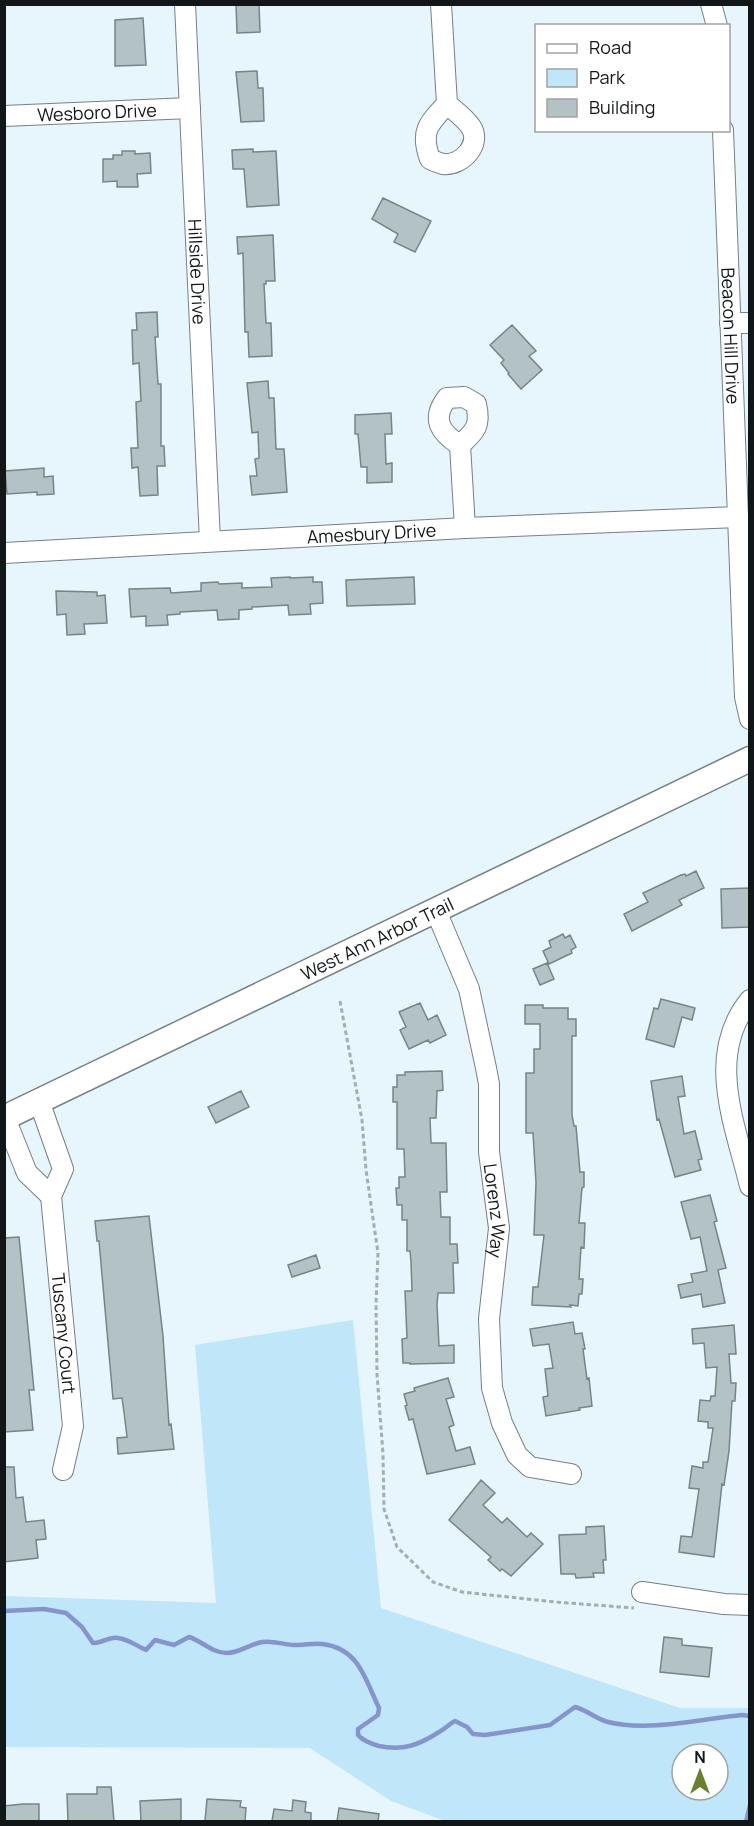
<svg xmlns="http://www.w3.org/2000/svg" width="754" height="1826" font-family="Manrope,sans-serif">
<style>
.green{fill:#c0e6f9;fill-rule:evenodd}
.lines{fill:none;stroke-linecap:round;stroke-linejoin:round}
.stream{stroke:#8595cc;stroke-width:4.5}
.building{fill:#b2c2c5;stroke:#768587;stroke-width:1.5}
.minor-casing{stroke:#748187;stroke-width:22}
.tertiary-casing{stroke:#748187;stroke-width:27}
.path{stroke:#a3aeb3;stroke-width:3;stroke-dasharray:4.5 3;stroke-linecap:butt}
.minor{stroke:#fff;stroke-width:20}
.tertiary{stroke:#fff;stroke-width:24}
.labels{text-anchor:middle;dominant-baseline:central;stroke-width:4.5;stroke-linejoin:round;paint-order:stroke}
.street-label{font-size:18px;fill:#111618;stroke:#fff}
</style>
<rect width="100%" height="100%" fill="#e7f5fc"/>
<path class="green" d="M353,1320l28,288 299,100h69v113h-304l-54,-20 -81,-53 -305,-1v-151l211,7 -21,-258zM682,1754h36v36h-36z"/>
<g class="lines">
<path class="stream" d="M4,1611l40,-2 22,4 16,14 11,16c9,1 15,-7 25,-5 10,1 19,8 28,12l9,-10 19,5 15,-8c13,4 23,16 38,16 12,0 23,-9 35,-11 13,-2 24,4 36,3 8,0 16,-2 24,-1 37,4 43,35 57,64l-1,7 -20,14v6c5,6 14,9 21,11 24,5 40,-1 60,-14 6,-3 10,-8 16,-11l12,6 6,7 12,1 65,-10 25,-18c12,3 21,12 33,15 40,10 93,-3 134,-7l8,1
M746,1822l4,-17"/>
</g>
<path class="building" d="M236,4h23l1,28 -23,1z
M143,18l3,47 -31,1v-46z
M257,71l1,17h5l1,33 -23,1 -5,-50z
M253,149v3l23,-1 3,54 -32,2 -3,-38h-11l-1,-19z
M122,151h13v3l15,-1 1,20 -14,1 1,13h-21v-6l-14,1v-23h10v-4h9z
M383,198l48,23 -16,31 -21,-10 4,-8 -26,-15z
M273,235l2,46h-9v3h-2l2,39h5l1,33 -23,1 -1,-25h-3l-2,-79 -5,1 -1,-17z
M157,312l1,25h-3l3,47h3v62h3l1,20h-8l1,29 -18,1 -2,-29 -6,1 -1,-20h7l-2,-46 5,-1 -2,-38 -6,1 -1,-34h5l-1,-17z
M512,325l24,26 -7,5 13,14 -21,19 -13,-15 1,-1 -8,-10 3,-3 -14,-15z
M268,381l1,17h5l2,51h8l3,43 -35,3 -2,-19h7l-2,-17 4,-1 -1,-26 -6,1 -5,-50z
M391,413l1,21h-7l1,30 6,-1v19l-25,1v-16h-6l-3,-33h-3v-19z
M44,468v9l9,-1 1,18 -17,1v-3l-30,2 -2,-23z
M290,577v1l23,-1v5h9l1,21 -13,1 1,10 -22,1 -1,-10 -36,2v2l-13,1v9l-21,1 -1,-10 -37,2v2l-13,1 1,10 -22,1v-10l-15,1 -2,-28 41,-1 1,5 30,-2v-8l17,-1 1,2 23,-1v5l30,-1 -1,-9z
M414,577l1,27 -68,2 -1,-26z
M56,591l41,1v4l8,-1 2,28 -23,1 1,10 -18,1 -1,-21 -9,1z
M696,871l8,17 -25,12 3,5 -50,26 -8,-17 24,-12 -5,-9 38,-18 4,-1 1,2z
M750,888v39l-28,1 -1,-39z
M563,934l2,4 5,-3 6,12 -5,3 1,3 -23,11 -6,-13 8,-4 -2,-6z
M547,963l7,16 -14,6 -7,-16z
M661,999l34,9 -3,12 -10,-3 -8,30 -28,-8 8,-31 4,1z
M420,1003l8,17 9,-5 9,20 -16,8 -2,-3 -19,9 -9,-19 6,-3 -7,-15z
M525,1005h18v3h25v11h8v17h-4v79l2,11h2l4,46h4v15l-2,1 -3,35h6l-1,25 -3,-1 -2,32h4l-1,15h-3l-1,12 -8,-1 1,2 -39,-2 1,-18h5l6,-52h-10l2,-52 -3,-50h-7v-60h8v-24h6v-25h-15z
M442,1071l1,19 -6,1 -1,27h-6l1,25h15l1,49h-7l1,25h9v27h7l1,19h-5l1,30h-16l-1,11 2,42 15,-1v18l-44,1v-1h-7l-1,-24 5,-1 -2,-47h7l-1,-29 -1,-11h-3v-31h-5v-15h-5l-1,-17h3v-11h6l-1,-28h-7v-47h-4v-15h4v-12h8v-3z
M682,1076l3,20 -7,1 6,37 11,-3 7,28 -4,1 3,10 -26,7 -16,-58 -2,1 -6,-39z
M241,1091l8,16 -33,16 -8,-16z
M710,1195l7,26 -3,1 12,46 -8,2 7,33 -22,4 -2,-13 -20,4 -3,-13 15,-3 -2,-8 16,-3 -7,-34 -9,2 -10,-37z
M149,1216l14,120 6,89 2,-1 3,25 -56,5 -1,-16 10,-1 -3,-25 -2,-14 -9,1 -14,-158h-2l-2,-20z
M19,1237l15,153h-5l4,40 -29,2v-194z
M316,1255l4,13 -28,9 -4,-12z
M573,1322l2,12 7,-1 3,16h-2l4,30 2,-1 3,28 -13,2 1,2 -34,6 -3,-19 5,-1 -3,-27 8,-1 -4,-24 -16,2 -3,-17z
M734,1325l2,29h-7l2,29h5l-1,18h-3l-3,50 -5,34 -2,-1 -8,73 -35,-5 2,-16 11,1 7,-48 -10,-1 3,-22 11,2v-6h5l5,-34h-5v-6l-10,-1 2,-21 10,1 1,-5h4l2,-29 -11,1 -2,-25 -11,1 -1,-15z
M448,1378l6,19 -8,2 8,26 -5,2 7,24 14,-4 5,17 -48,10 -14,-55 -4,1 -4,-14 2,-1 -3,-11 11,-3 -1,-3z
M4,1467h10l2,31 7,-1 3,25 18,-2 2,19 -10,1 2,18 -34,4z
M481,1480l14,13 -12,12 19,18 5,-5 20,19 4,-4 12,11 -32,32 -9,-7 -2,2 -12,-11 3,-3 -42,-37z
M604,1526l2,34h-3l1,13h-11l1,4 -18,1 -1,-4h-14l-2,-39 27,-1v-7z
M664,1637l18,2v6l30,3 -3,29 -49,-5z
M97,1787h14l3,34h-46l-1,-27h30z
M181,1799v22h-40l-1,-20z
M207,1799l34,2 -1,6 6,1 -1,13h-40z
M293,1800l13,2 -1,10 6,1v8h-39l2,-12 18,2z
M23,1804h16v17h-35v-15z
M339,1808l40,6 -1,7h-41z"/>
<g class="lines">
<defs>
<g id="minor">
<path id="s1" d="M185,4l25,537"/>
<path d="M441,4l6,100c-19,20 -27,28 -17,55 4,2 9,4 13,5 19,2 39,-20 28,-37 -6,-9 -16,-16 -24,-23"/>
<path d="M711,4l6,22"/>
<path id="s2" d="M4,116l186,-8"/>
<path id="s3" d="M723,130l22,567 5,22"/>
<path d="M730,323h20"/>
<path d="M464,397l12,7c5,21 0,27 -16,41 -20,-12 -29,-26 -13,-47z"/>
<path d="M460,445l5,83"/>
<path id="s4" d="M4,553l461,-25 273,-11"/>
<path id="s5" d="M436,911l33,78 17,79 3,16v68l10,76 -10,91 3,69 10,35 15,32 13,12 41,7"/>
<path d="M750,1000c-45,55 -15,124 0,186"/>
<path d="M5,1118l22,55 24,23 12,-27 -24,-68"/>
<path id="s6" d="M51,1196l22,230 -10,44"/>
<path d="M642,1592l82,12 26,1"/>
</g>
<g id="tertiary">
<path id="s7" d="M4,1118l746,-359"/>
</g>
</defs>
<use href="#minor" class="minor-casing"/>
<use href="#tertiary" class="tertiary-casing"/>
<path class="path" d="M340,1001l22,119 4,50 12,83 -2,51 1,70 6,80 1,55 13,38 36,35 29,10 93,10 79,6"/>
<use href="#minor" class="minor"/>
<use href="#tertiary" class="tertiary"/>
</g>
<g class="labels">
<g class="street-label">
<text stroke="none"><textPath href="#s2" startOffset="93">Wesboro Drive</textPath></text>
<text stroke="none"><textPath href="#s1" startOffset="268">Hillside Drive</textPath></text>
<text stroke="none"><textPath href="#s3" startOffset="206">Beacon Hill Drive</textPath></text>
<text stroke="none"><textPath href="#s4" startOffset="368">Amesbury Drive</textPath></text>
<text stroke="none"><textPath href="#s7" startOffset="414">West Ann Arbor Trail</textPath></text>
<text stroke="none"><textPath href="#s5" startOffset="309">Lorenz Way</textPath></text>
<text stroke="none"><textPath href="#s6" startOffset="138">Tuscany Court</textPath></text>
</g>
</g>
<rect width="754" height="1826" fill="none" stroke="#111618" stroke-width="12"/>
<rect x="535" y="24" width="195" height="108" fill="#ffffff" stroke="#a0a2a3" stroke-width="1.5"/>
<rect x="547" y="44" width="30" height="9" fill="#ffffff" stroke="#a0a2a3" stroke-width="1.5"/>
<text x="589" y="54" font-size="18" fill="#111618">Road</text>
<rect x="547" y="69" width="30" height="18" fill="#c0e6f9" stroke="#a0a2a3" stroke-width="1.5"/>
<text x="589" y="84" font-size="18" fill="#111618">Park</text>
<rect x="547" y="99" width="30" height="18" fill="#b2c2c5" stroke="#a0a2a3" stroke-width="1.5"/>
<text x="589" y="114" font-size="18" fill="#111618">Building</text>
<g transform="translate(700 1772)"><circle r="28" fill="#ffffff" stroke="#a0a2a3" stroke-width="1.5"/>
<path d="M0-4.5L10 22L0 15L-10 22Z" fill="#698031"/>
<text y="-9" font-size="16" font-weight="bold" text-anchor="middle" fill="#111618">N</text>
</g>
</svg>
